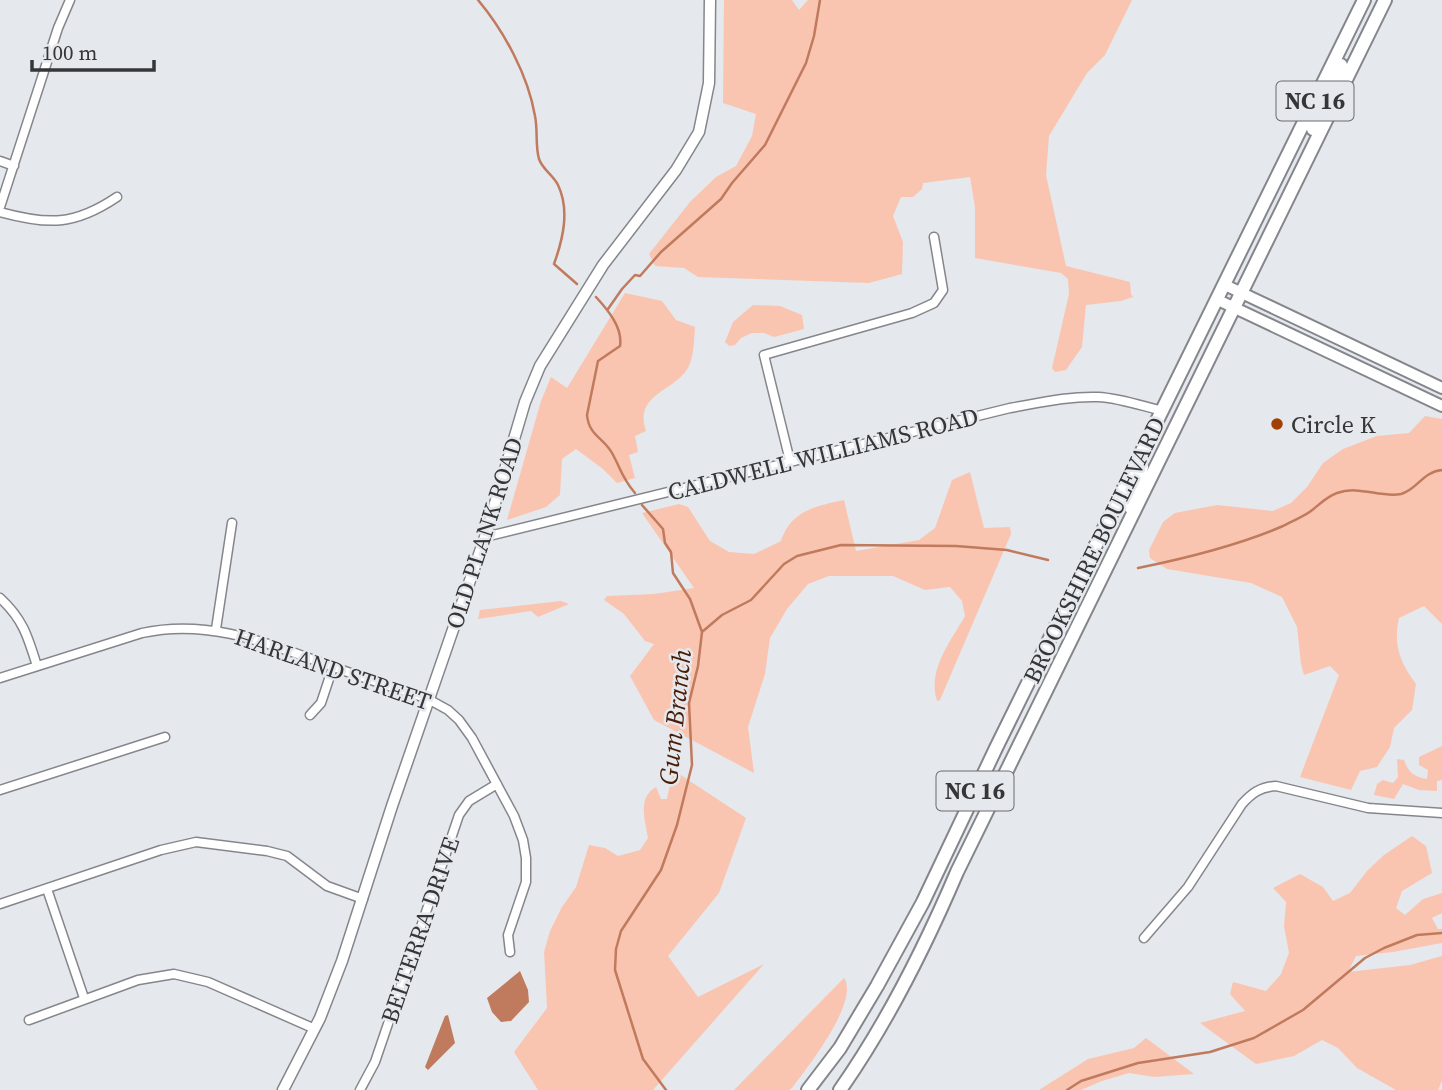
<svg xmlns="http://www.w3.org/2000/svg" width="1442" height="1090" font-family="'Source Serif 4',serif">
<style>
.green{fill:#fac5b0}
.water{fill:#c07a5d}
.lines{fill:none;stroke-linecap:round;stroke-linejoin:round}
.stream{stroke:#c07a5d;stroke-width:2.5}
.minor-casing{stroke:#84868b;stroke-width:11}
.tertiary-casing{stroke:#84868b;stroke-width:13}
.secondary-casing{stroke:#84868b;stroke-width:14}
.trunk-casing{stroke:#84868b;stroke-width:16}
.minor{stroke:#fff;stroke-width:8}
.tertiary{stroke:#fff;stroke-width:10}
.secondary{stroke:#fff;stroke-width:10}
.trunk{stroke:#fff;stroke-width:12}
.poi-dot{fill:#a23f03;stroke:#e5e8ed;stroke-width:2.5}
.labels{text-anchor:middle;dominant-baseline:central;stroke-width:5;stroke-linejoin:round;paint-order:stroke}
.shield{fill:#e5e8ed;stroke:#6a6b6e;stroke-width:2}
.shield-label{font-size:23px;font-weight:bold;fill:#353638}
.poi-label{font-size:24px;fill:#353638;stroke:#e5e8ed;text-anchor:start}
.street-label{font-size:24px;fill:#353638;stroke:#e5e8ed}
.water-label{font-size:26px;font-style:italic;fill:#491c06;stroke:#e5e8ed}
</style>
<rect width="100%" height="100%" fill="#e5e8ed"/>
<path class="green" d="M724,0h68l7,10 9,-10h324l-27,55 -18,18 -38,63 -3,39 20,91 64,16 1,12 2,3 -12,4 -35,4 -4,42 -16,23 -11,2 -3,-4 17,-74 -1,-15 -7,-6 -86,-15v-51l-5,-30 -47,6 -1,6 -9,8h-12l-8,19 10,26 -1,32 -33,9 -171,-6 -14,-9 -29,-2 -6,-12 41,-52 26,-25 20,-11 16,-30 4,-22 -33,-11z
M625,293l37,8 14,19 19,7c-1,13 -1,28 -6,39 -13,26 -56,27 -43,65l-11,5 3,16 -9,3 6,23 -18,5 -14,-14 -27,-20 -14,10 -2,36 -14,12 -39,13 34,-119 10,-24 16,11z
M753,305l27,1 22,9 2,14 -30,8 -10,-4h-12l-11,5 -6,7 -6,1 -4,-4 8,-20z
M1425,416l17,3v205l-18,-18 -25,12c-6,28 1,44 17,66l-4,26 -18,18 -4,19 -13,20 -17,4 -9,19 -51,-13 39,-102 -9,-9 -26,9 -3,-11 -4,-37 -15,-30 -31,-14 -84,-14 -17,-11 -1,-8 14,-28 12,-9 42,-8 56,6 18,-8 16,-16 16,-24 20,-14 34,-13 32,-3z
M970,472l14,56 26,-1 1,7 -71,166 -3,1c-10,-31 14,-60 28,-85l-3,-15 -12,-14 -25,3 -32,-14h-64l-21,8 -21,25 -17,29 -5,36 -17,53 6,46 -100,-53 -24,-44 24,-32 -9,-3 -21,-27 -20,-14 3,-4 47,-2 40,-6 -52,-75 37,-9 9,3 22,34 19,11 25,2 27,-13c10,-31 36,-35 63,-41l12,51 63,-11 16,-12 17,-48z
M561,601l8,3 -31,13 -7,-6 -53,8 2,-9z
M1442,746v34l-5,1v10l-18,-1 -16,-6 -9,15 -20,-4 3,-11 6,-4 10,3 5,-6 -1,-18 7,1c4,12 10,17 23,19l1,-9 -9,-5v-8z
M673,770l73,48 -27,75 -51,63 30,41 66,-33 -111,126h-115l-24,-38 33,-44 -3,-56 6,-21 12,-24 14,-20 13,-42 16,3 13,8 22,-6 8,-12c-3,-18 -11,-40 8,-51l5,12h6z
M1412,836l14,10 6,27 -30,18 -6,17 9,7 18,-16 19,-6v20l-10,5 6,11h4v14l-49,9 -37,4 -8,16 62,-7 32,-9v125l-4,9h-42l-39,-22 -19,-20 -16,-8 -28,16 -38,8 -56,-41 45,-12 -15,-17 3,-12 33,9 15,-17 8,-21 -5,-27 2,-24 -13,-14 27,-14 23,13 10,14 17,-8 17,-22 17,-16z
M844,978c16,23 -37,90 -52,110l-3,2h-55z
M1146,1038l48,36 -40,3 -25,-4 -27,8 -21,9h-42l49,-31 46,-11z"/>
<path class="water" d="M520,971l8,19 1,12 -18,19 -10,1 -9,-10 -5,-14z
M448,1015l7,28 -27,27 -3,-3 20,-51z"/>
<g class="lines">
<path class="stream" d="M478,0c26,31 50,75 57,116 3,14 0,29 4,43 4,11 14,16 19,26 12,25 5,54 -4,79l23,20
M596,297c12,13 27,31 24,49l-22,15 -11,54c2,21 16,22 25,38 9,16 10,25 23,40
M608,309l14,-20 13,-14 5,1 21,-24 60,-53 11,-16 33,-38 41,-82 8,-27 6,-36
M642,505l21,24 2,14 6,9 2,21 17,26 12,33 -4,34 -9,37 3,62 -15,60 -16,45 -40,61 -5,18 -1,21 28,89 23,31
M1138,568c49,-10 99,-22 145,-42 9,-5 20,-9 28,-15 9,-7 15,-14 26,-18 22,-8 43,5 64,1 16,-4 21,-22 41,-24
M702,632l20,-17 29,-15 33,-36 13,-8 44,-11 115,1 51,4 41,10
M1067,1090l14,-9 57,-18 72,-11 44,-14 49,-28 62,-52 19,-10 33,-13 25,-2"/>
<defs>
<path id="minor" d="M0,161l14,5
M0,207l58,-179 12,-28
M0,212c48,13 74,14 117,-15
M790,461l-26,-106 148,-42 22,-10 9,-13 -9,-53
M485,537l525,-129c29,-5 58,-12 88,-11 22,1 44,9 65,14
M0,598c23,21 28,39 37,68
M216,629l16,-106
M0,678l142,-45c67,-15 127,11 189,33 32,12 65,22 97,33l20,11 11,10 13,18 42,78 9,24 3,18v24l-18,53 2,17
M310,715l11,-12 12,-36
M0,790l165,-53
M47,889l37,109
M0,904l161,-54 35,-8 71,9 20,5 40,30 36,13
M1144,938l44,-51 54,-83c10,-11 18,-17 34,-18l92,22 74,5
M29,1020l109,-40 36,-6 34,8 107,47
M360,1090l15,-28 84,-247 10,-14 28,-17"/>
<path id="tertiary" d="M283,1090l37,-72 22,-57 50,-155 93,-269 40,-135 15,-36 63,-101 73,-95 23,-38 10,-49 1,-83"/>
<path id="secondary" d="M1225,285l217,103
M1218,300l224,106"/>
<path id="trunk" d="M1337,98l-4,-10 8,-23
M1313,129l12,-28 -5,-11
M1130,507l12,-40
M808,1090l32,-42 37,-62 46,-84 73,-154 368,-748
M840,1090c47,-67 85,-143 117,-218l428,-872"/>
</defs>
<use href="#minor" class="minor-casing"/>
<use href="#tertiary" class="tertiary-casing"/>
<use href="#secondary" class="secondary-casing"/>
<use href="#trunk" class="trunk-casing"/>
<use href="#minor" class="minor"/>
<use href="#tertiary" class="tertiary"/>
<use href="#secondary" class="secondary"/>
<use href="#trunk" class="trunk"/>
</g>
<circle class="poi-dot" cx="1277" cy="424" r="7"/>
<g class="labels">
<g class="shield">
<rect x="1276.5" y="81.5" width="77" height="39" rx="5"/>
<rect x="936.5" y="771.5" width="77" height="39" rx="5"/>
</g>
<g class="shield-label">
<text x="1315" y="101">NC 16</text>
<text x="975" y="791">NC 16</text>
</g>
<g class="poi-label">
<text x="1291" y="424">Circle K</text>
</g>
<g class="street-label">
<text transform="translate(823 454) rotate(-14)">CALDWELL WILLIAMS ROAD</text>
<text transform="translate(484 533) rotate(-72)">OLD PLANK ROAD</text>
<text transform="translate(1094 550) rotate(-64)">BROOKSHIRE BOULEVARD</text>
<text transform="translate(333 669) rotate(19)">HARLAND STREET</text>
<text transform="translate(420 930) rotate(-71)">BELTERRA DRIVE</text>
</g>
<g class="water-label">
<text transform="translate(675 717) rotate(-84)">Gum Branch</text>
</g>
</g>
<path d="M32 60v10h122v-10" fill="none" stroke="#353638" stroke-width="3.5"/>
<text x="42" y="60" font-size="21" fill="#353638" stroke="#e5e8ed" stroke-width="5" paint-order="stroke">100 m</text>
</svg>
